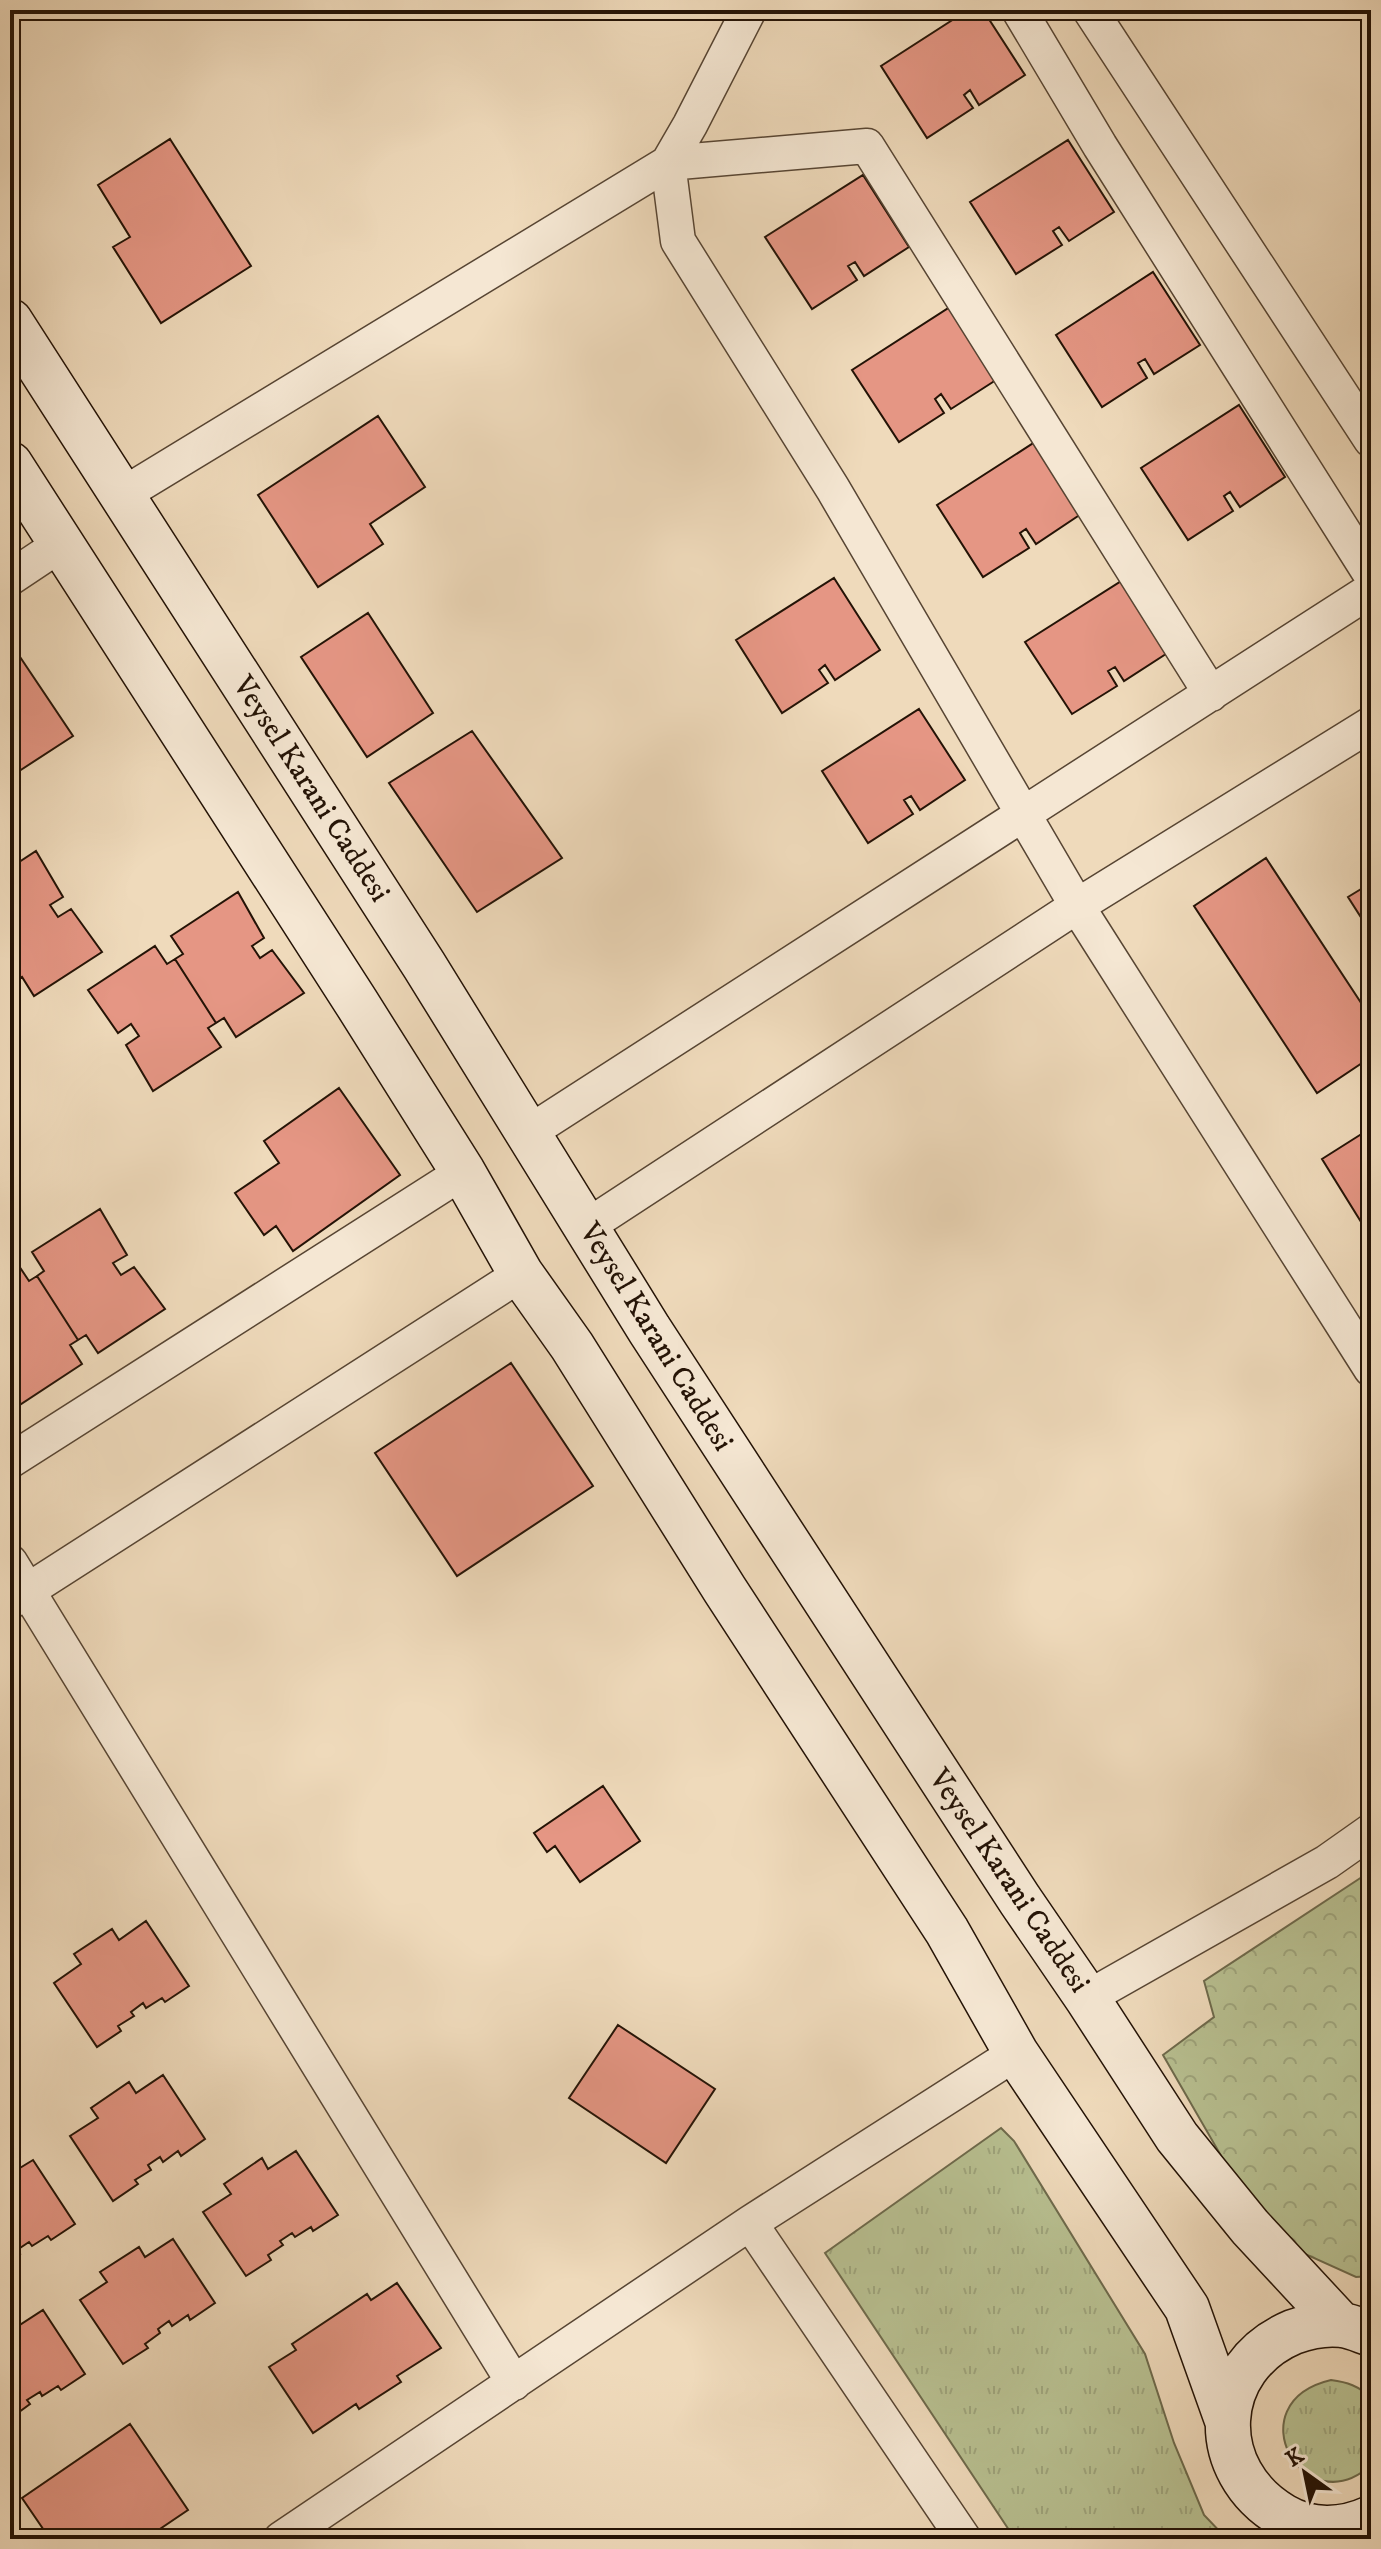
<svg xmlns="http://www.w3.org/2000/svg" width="1381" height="2549" font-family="'IM FELL DW Pica',serif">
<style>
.grass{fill:url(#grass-tufts);stroke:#6e6a4c;stroke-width:2}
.forest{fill:url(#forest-crowns);stroke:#6e6a4c;stroke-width:2}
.building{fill:#e59684;stroke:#241306;stroke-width:2}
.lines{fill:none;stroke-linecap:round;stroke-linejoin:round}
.street-casing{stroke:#574533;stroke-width:37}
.secondary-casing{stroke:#241306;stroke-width:47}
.street{stroke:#f5e7d3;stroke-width:34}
.secondary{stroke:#f5e7d3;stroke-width:44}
.labels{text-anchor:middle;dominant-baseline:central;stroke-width:8;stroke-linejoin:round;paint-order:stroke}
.street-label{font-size:30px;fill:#241306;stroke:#f5e7d3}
</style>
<defs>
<pattern id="grass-tufts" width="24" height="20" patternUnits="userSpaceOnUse" patternTransform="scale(2)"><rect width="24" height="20" fill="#b8c091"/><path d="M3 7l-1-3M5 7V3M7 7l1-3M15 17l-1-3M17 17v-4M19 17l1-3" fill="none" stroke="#9ea47c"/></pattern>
<pattern id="forest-crowns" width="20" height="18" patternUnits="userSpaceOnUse" patternTransform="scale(2)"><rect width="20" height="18" fill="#b8c091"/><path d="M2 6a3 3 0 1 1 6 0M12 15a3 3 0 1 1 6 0" fill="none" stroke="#9ea47c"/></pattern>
</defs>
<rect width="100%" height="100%" fill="#efdabb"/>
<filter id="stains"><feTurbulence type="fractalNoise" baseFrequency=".0025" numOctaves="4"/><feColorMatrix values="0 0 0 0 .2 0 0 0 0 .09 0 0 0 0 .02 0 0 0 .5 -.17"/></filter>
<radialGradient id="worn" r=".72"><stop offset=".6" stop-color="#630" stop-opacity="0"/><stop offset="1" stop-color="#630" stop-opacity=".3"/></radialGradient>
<path class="grass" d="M1001,2128l13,13 131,213 29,89 30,72 23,24h-212l-190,-286z
M1331,2380c16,2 28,6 40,18v67c-67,61 -137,-62 -40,-85z"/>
<path class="forest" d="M1371,1871v405l-15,1 -51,-23 -70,-74 -72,-125 51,-38 -10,-36z"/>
<path class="building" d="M968,10h15l42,65 -46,30 -9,-15 -6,5 9,13 -46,30 -46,-72z
M170,139l81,127 -90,57 -48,-76 17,-10 -32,-52z
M1068,140l46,72 -45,29 -10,-14 -6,4 9,14 -46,29 -46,-72z
M863,175l46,72 -45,29 -9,-14 -7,4 9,14 -45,29 -47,-72z
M1153,272l47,73 -46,29 -9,-15 -7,4 9,15 -45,29 -46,-72z
M950,307l46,73 -45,29 -10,-15 -6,5 9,14 -45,29 -47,-72z
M1239,405l46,72 -45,30 -10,-15 -6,4 9,15 -45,29 -47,-72z
M378,416l47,71 -55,37 13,20 -65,43 -60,-92z
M1035,442l46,72 -45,30 -10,-15 -6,4 9,15 -46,29 -46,-72z
M834,578l46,72 -45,30 -10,-15 -6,5 9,13 -46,30 -46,-73z
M1123,580l46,72 -45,29 -9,-14 -7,4 9,15 -45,28 -47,-72z
M368,613l65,100 -66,44 -66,-100z
M10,642l63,94 -63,41z
M919,709l46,71 -45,30 -9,-14 -7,4 9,14 -45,29 -46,-72z
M472,731l90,127 -85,54 -88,-129z
M36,851l27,46 -13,8 8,12 13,-8 31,43 -68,44 -12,-19 -8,5 -4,-6v-108z
M1266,858l105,160v39l-54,36 -123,-187z
M1371,883v50l-23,-36z
M238,892l26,46 -12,8 8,12 12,-8 32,43 -68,44 -12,-19 -8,5 -41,-64 8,-5 -12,-18z
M155,946l12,18 8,-5 41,64 -8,5 13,19 -68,44 -27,-46 13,-9 -8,-12 -13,9 -30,-43z
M339,1088l61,87 -107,76 -17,-25 -12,9 -29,-42 44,-30 -15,-22z
M1371,1128v110l-49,-79z
M100,1209l27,46 -14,8 8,12 13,-8 31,42 -67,44 -12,-18 -8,5 -41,-64 7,-5 -12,-19z
M17,1263l12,18 8,-5 41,64 -8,5 12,19 -67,44 -5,-8v-133z
M511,1363l82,123 -136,90 -82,-123z
M603,1786l37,55 -60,41 -25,-36 -8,6 -13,-19z
M146,1921l43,65 -24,16 -3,-4 -16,10 -3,-5 -12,9 3,4 -16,10 3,5 -24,16 -43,-64 27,-19 -7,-10 38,-25 7,11z
M618,2025l97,64 -49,74 -97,-65z
M163,2075l42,64 -24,17 -3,-5 -15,11 -3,-5 -12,8 3,5 -16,10 3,4 -25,17 -43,-65 28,-18 -7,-10 38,-26 7,11z
M296,2151l42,64 -25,16 -2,-4 -16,10 -3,-4 -12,8 3,4 -15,10 3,5 -25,16 -43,-64 28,-18 -7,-10 38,-26 6,11z
M33,2160l42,64 -24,16 -3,-4 -16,10 -3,-4 -12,8 3,4 -10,6v-86z
M173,2239l42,64 -25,17 -2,-5 -16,11 -3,-5 -11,8 2,4 -15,11 3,4 -25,16 -43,-64 27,-18 -7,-10 39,-25 6,10z
M397,2283l44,65 -44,28 4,6 -42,27 -3,-5 -43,29 -44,-66 27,-17 -4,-6 75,-50 4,6z
M43,2310l42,64 -24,16 -3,-4 -16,10 -2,-4 -13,8 3,4 -15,11 2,4 -7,5v-105l5,9z
M130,2424l58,86 -43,29h-95l-28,-41z"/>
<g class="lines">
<defs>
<path id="street" d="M749,10l-59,115 -22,38 10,78 155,248 244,417 294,463
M1019,10l81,136 271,429
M1090,10l281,430
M122,495l546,-332 199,-17 344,548
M10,578l51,-34
M528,1133l843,-543
M586,1227l491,-321 294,-182
M10,1461l453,-289
M10,1562l504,821
M10,1602l511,-328
M1087,1998l240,-136 44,-31
M750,2223l214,316
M281,2539l469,-316 266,-170"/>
<path id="secondary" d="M10,321l414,644 225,364 371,571 67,98 90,139 73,90 91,98
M10,464l346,538 107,170 58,102 51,72 153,244 222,341 69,122 171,255 40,112
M1371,2334c-9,-3 -20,-8 -29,-9 -16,-2 -35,2 -49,7 -83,35 -87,139 -10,184 27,16 60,15 88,2"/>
</defs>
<use href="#street" class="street-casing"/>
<use href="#secondary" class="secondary-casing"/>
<use href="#street" class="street"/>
<use href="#secondary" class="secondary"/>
</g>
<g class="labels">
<g class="street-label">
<text transform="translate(311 789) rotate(57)">Veysel Karani Caddesi</text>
<text transform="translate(656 1337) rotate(58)">Veysel Karani Caddesi</text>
<text transform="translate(1009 1881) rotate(56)">Veysel Karani Caddesi</text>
</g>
</g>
<rect width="1381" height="2549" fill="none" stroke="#efdabb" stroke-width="40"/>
<rect x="12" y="12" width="1357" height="2525" fill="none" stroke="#241306" stroke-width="4"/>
<rect x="20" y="20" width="1341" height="2509" fill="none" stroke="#241306" stroke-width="2"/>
<g transform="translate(1305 2473) rotate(327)" stroke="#f5e7d3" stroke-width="6" paint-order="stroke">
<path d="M0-6L14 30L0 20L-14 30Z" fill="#241306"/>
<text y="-12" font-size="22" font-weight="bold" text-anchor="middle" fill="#241306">K</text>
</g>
<rect width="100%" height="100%" filter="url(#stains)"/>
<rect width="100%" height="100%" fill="url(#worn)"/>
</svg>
